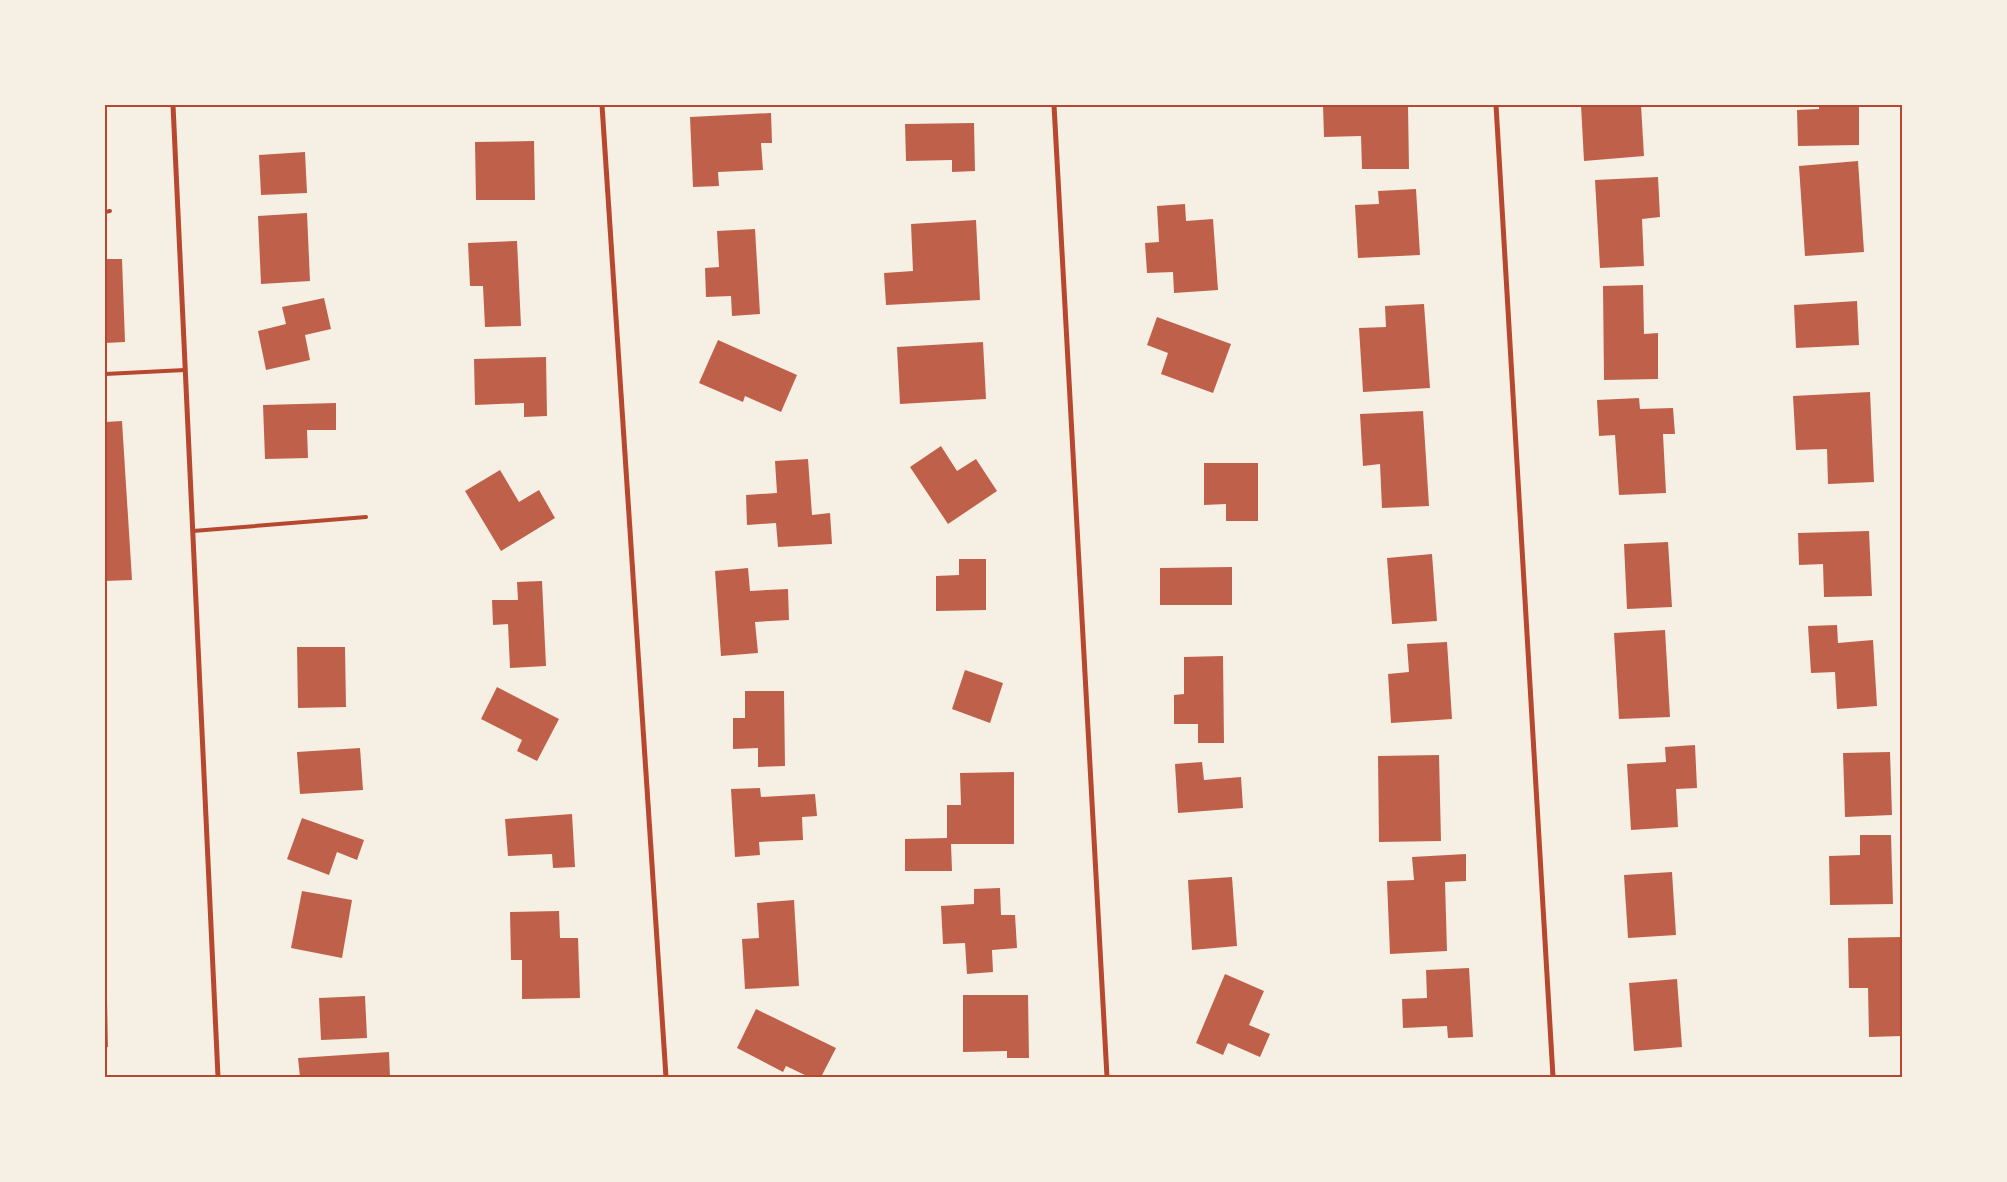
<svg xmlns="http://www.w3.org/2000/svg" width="2007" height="1182" font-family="'Asap Condensed',sans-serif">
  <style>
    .building { fill: #bf614a }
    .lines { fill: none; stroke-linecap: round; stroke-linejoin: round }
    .service { stroke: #b5482f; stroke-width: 4 }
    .minor { stroke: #b5482f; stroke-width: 5 }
    .neatline { fill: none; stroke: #b5482f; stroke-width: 2 }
  </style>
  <rect width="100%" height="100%" fill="#f6efe4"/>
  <!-- building -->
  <g class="building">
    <polygon points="1323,105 1408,105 1409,169 1362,169 1361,136 1324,137"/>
    <polygon points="1581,105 1641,105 1644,156 1584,161"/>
    <polygon points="1819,105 1859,105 1859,145 1798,146 1797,110 1819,109"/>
    <polygon points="771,113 772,143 761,143 763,170 718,172 719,186 693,187 690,117"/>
    <polygon points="974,123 975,171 952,172 952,160 906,161 905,124"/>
    <polygon points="534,141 535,200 476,200 475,142"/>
    <polygon points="305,152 307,193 261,195 259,155"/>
    <polygon points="1858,161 1864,252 1805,256 1799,166"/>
    <polygon points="1658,177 1660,217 1642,219 1644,266 1600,268 1595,180"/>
    <polygon points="1416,189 1420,255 1358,258 1355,205 1379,204 1378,191"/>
    <polygon points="1185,204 1186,221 1213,219 1218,290 1174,293 1173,272 1147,273 1145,243 1159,242 1157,206"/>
    <polygon points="307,213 310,281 261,284 258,216"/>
    <polygon points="976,220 980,300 886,305 884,273 913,271 911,224"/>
    <polygon points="755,229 760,314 732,316 731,296 706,297 705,268 719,267 717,231"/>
    <polygon points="517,241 521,326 485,327 483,286 470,286 468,243"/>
    <polygon points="105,259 122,259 125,342 105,343"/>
    <polygon points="1643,285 1644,334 1658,333 1658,379 1604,380 1603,286"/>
    <polygon points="324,298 331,329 305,335 310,360 266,370 258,331 286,324 282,307"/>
    <polygon points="1857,301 1859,345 1796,348 1794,305"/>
    <polygon points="1424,304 1430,388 1363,392 1359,328 1386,327 1385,306"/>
    <polygon points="1157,317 1231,344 1213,393 1161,374 1168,353 1147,345"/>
    <polygon points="718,340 797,375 781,412 745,396 743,402 699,383"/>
    <polygon points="983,342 986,399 900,404 897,347"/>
    <polygon points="546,357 547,416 524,417 524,403 475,405 474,359"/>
    <polygon points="1870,392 1874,482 1828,484 1827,449 1796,450 1793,396"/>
    <polygon points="1639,398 1640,409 1673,408 1675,434 1663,434 1666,493 1619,495 1615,435 1599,436 1597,400"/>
    <polygon points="336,403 336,430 307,430 308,458 265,459 263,405"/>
    <polygon points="1423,411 1429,506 1382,508 1380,464 1363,466 1360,414"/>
    <polygon points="122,421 132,580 105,581 105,422"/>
    <polygon points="941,446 957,471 976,459 997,491 948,524 910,467"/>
    <polygon points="808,459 812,515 830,513 832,544 778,547 776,523 747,525 746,495 777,493 775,461"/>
    <polygon points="1204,463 1258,463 1258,521 1226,521 1226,504 1204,505"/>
    <polygon points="500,470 519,502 539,490 555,518 501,551 465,491"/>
    <polygon points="1869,531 1872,596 1824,597 1823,564 1799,565 1798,533"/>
    <polygon points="1668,542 1672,607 1627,609 1624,544"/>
    <polygon points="1432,554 1437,621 1392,624 1387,558"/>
    <polygon points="959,559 986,559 986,610 936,611 936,576 959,575"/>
    <polygon points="1232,567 1232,605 1160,605 1160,568"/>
    <polygon points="748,568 750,591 788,589 789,620 755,622 758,653 721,656 715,571"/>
    <polygon points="542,581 546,666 510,668 508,624 493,625 492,600 518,600 517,582"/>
    <polygon points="1837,625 1838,643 1873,640 1877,706 1837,709 1835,672 1811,673 1808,626"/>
    <polygon points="1665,630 1670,717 1619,719 1614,633"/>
    <polygon points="1447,642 1452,719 1391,723 1388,674 1409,672 1407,644"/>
    <polygon points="297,647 345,647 346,707 298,708"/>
    <polygon points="1223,656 1224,743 1198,743 1198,724 1174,724 1174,695 1184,694 1184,657"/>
    <polygon points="965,670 1003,683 990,723 952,709"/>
    <polygon points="497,687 559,719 537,761 517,751 522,740 481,719"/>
    <polygon points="745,691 784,691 785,766 758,767 758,748 733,749 733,718 745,718"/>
    <polygon points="1695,745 1697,788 1676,789 1678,827 1631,830 1627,764 1666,762 1665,747"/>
    <polygon points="360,748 363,790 300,794 297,752"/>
    <polygon points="1890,752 1892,815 1845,817 1843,753"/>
    <polygon points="1439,755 1441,841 1379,842 1378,756"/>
    <polygon points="1202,762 1204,780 1241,777 1243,808 1178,813 1175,764"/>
    <polygon points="1014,772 1014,844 951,844 952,871 905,871 905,839 947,838 947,805 961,805 960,773"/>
    <polygon points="760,788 761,797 815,794 817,816 802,817 803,840 759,842 760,855 735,857 731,789"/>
    <polygon points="572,814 575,867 553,868 552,854 508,856 505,819"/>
    <polygon points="302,818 364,840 357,860 337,852 329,875 287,859"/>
    <polygon points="1860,835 1891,835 1893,904 1830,905 1829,856 1860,855"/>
    <polygon points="1466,854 1466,881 1445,882 1447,951 1390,954 1387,881 1414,880 1412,857"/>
    <polygon points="1672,872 1676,935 1628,938 1624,875"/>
    <polygon points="1232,877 1237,946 1192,950 1188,880"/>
    <polygon points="1000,888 1001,915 1015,915 1017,948 992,950 993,972 967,974 965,943 943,944 941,906 974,904 974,889"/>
    <polygon points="302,891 352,900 342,958 291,948"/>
    <polygon points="794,900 799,986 745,989 742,939 759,938 757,903"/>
    <polygon points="559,911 560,938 578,938 580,998 522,999 522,960 511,960 510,912"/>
    <polygon points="1902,937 1902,1036 1869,1037 1868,988 1849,988 1848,938"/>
    <polygon points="1469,968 1473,1037 1448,1038 1447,1026 1403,1028 1402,999 1427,998 1426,970"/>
    <polygon points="1225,974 1264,991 1249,1025 1270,1034 1260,1057 1228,1043 1223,1055 1196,1043"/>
    <polygon points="1677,979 1682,1047 1634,1051 1629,983"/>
    <polygon points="963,995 1028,995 1029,1058 1007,1058 1007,1051 963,1052"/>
    <polygon points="365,996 367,1038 321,1040 319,998"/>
    <polygon points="105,998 107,998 108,1047 105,1048"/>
    <polygon points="756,1009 836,1048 821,1077 809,1077 786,1066 783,1072 737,1048"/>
    <polygon points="389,1052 390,1077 300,1077 298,1058"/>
  </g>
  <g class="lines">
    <!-- service -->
    <g class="service">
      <polyline points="105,212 110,211"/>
      <polyline points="105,374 185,370"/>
      <polyline points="193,531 366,517"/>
    </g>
    <!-- minor -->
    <g class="minor">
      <polyline points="173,105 218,1077"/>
      <polyline points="602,105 666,1077"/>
      <polyline points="1054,105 1107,1077"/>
      <polyline points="1496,105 1553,1077"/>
    </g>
  </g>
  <!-- border -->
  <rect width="2007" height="1182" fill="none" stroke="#f6efe4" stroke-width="212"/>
  <rect x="106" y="106" width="1795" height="970" class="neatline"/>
</svg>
